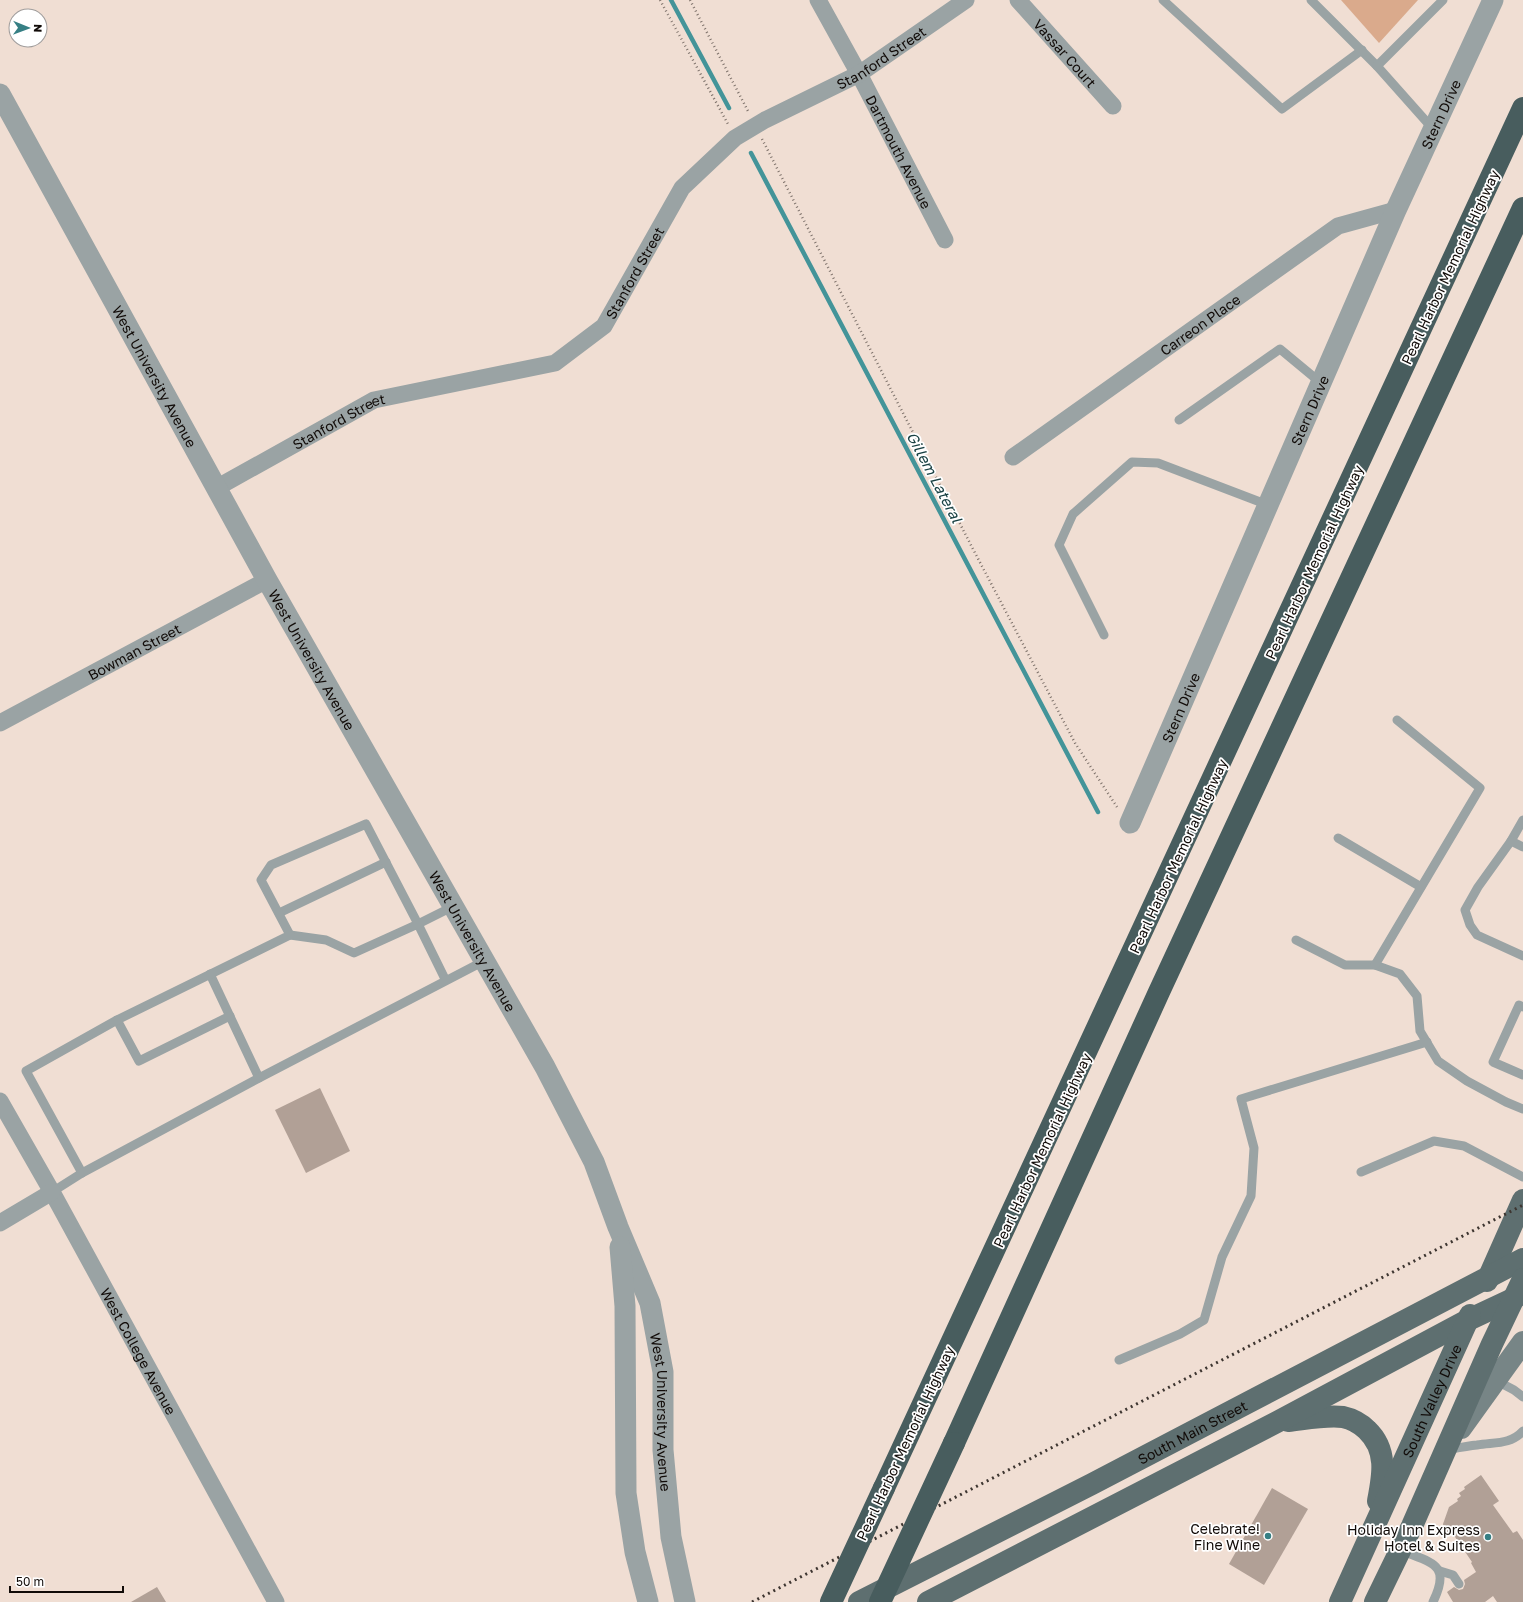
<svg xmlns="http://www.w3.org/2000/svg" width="1523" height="1602" font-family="'Golos Text',sans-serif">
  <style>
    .green { fill: #daaa8c }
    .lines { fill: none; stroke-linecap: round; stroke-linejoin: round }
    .stream { stroke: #439499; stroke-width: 4.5 }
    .building { fill: #b1a096 }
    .path { stroke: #7e726b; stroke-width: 2.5; stroke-dasharray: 1 3; stroke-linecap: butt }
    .service { stroke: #9aa3a4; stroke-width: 9 }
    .minor { stroke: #9aa3a4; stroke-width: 17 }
    .tertiary { stroke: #9aa3a4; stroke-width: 21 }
    .secondary { stroke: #778586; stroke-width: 22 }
    .primary { stroke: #5e6f70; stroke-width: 22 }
    .motorway { stroke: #485d5e; stroke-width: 22 }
    .rail { stroke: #3d3530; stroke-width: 3; stroke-dasharray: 2 4; stroke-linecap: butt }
    .motorway-bridge { stroke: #485d5e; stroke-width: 22 }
    .poi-dot { fill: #367f84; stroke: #fff; stroke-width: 1.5 }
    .labels { text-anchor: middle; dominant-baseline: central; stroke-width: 3.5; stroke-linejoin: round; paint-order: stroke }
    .street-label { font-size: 14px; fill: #110b08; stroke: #fff }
    .poi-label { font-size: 14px; fill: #110b08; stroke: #fff; text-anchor: end }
    .water-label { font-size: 15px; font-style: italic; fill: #1a4143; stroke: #fff }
  </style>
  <rect width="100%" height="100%" fill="#f0ded3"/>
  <!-- green -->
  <polygon class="green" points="1341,0 1418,0 1379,43"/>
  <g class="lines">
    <!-- stream -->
    <g class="stream">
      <polyline points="671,0 729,108"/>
      <polyline points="751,153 1098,812"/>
    </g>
  </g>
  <!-- building -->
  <g class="building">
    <polygon points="320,1088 350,1151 306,1173 275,1110"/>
    <polygon points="1481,1475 1499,1501 1493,1505 1513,1533 1517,1531 1523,1540 1523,1602 1497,1602 1493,1596 1485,1602 1453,1602 1447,1592 1454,1587 1459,1590 1463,1589 1465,1584 1464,1580 1476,1572 1471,1563 1472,1562 1451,1531 1445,1536 1443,1524 1449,1507 1458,1501 1457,1499 1461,1496 1459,1493 1465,1489 1464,1487"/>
    <polygon points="1272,1488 1308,1509 1264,1585 1229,1564"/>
    <polygon points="157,1587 166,1602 131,1602"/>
  </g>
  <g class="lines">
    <!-- path -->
    <g class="path">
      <polyline points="660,0 728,124"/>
      <polyline points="690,0 749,113"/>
      <polyline points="762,139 974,551 1075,743 1117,807"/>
    </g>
    <!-- service -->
    <g class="service">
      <polyline points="1163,0 1282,109 1362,50"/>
      <polyline points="1311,0 1377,66"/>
      <polyline points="1433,129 1377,66 1443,0"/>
      <polyline points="1179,420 1280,349 1321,383"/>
      <polyline points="1104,635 1059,545 1073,514 1132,462 1158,463 1268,505"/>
      <polyline points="1338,838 1421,887"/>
      <polyline points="1511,841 1523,820"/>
      <polyline points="1523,847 1511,841 1478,887 1465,910 1470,925 1477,935 1523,956"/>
      <polyline points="279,913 386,862"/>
      <polyline points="290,935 326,940 354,953 418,924 445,979"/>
      <polyline points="1296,940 1345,965 1375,965 1400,974 1417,996 1420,1031 1438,1061 1467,1081 1506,1102 1523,1109"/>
      <polyline points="1375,965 1480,788 1397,720"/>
      <polyline points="210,974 259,1078"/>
      <polyline points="1523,1007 1519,1005 1493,1062 1523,1075"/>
      <polyline points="117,1020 139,1061 230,1016"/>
      <polyline points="1361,1172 1434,1141 1464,1146 1523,1177"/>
      <polyline points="82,1173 26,1071 117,1020 290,935 261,880 271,865 366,824 418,924 454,906"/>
      <polyline points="52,1192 82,1173 259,1078 484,961"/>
      <polyline points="1119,1360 1180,1334 1204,1320 1222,1257 1251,1196 1254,1148 1241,1099 1427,1042"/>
      <polyline points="1495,1380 1514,1390 1523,1397"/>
      <path d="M1446 1450C1457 1448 1467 1446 1477 1445 1495 1442 1510 1445 1523 1431"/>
      <path d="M1400 1550C1431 1563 1452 1563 1433 1602"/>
      <polyline points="1440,1571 1453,1575 1459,1584"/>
    </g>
    <!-- minor -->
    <g class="minor">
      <path id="s1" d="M818 0 859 74 945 240"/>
      <path id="s2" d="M1018 0 1113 106"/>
      <path id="s3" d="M1013 457 1338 226 1396 210"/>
      <path id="s4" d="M218 487 374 400 555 363 604 326 682 188 735 138 765 120 859 74 966 0"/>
      <path id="s5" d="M0 723 267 580"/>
      <path id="s6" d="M0 1101 52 1192 276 1602"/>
      <polyline points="0,1223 52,1192"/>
    </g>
    <!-- tertiary -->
    <g class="tertiary">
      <path id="s7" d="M0 94 267 580 545 1067 594 1162 618 1227 650 1303 663 1372V1450L671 1537 685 1602"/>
      <path id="s8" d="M1130 823 1396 210 1493 0"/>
      <polyline points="620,1247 625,1306 626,1493 635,1552 648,1602"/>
    </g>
    <!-- secondary -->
    <polyline class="secondary" points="1461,1428 1523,1342"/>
    <!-- primary -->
    <g class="primary">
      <polyline points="1487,1281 1523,1200"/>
      <path d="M1288 1421C1306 1419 1325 1415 1343 1417 1352 1419 1360 1423 1367 1430 1388 1450 1383 1475 1378 1501"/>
      <path id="s9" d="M859 1602 1092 1484 1523 1259"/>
      <polyline points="928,1602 1277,1422 1468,1320 1515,1298"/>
      <path id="s10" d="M1340 1602 1470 1315"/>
      <polyline points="1375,1602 1412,1526 1492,1344 1523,1279"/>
    </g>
    <!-- motorway -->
    <g class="motorway">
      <polyline points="954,1443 1159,992 1523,208"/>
      <polyline points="884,1488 1523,108"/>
    </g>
    <!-- rail -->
    <polyline class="rail" points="752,1602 1523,1205"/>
    <!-- motorway-bridge -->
    <g class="motorway-bridge">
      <polyline points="831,1602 884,1488"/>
      <polyline points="880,1602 954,1443"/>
    </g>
  </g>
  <!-- markers -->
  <g class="poi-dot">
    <circle cx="1268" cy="1536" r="4"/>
    <circle cx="1488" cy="1537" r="4"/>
  </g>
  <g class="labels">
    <!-- street labels -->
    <g class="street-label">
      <text stroke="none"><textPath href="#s2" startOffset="71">Vassar Court</textPath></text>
      <text stroke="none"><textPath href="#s4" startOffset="823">Stanford Street</textPath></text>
      <text stroke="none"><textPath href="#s8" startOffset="774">Stern Drive</textPath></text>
      <text stroke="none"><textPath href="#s1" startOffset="172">Dartmouth Avenue</textPath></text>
      <text transform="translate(1450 267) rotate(-65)">Pearl Harbor Memorial Highway</text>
      <text stroke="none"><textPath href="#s4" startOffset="486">Stanford Street</textPath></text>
      <text stroke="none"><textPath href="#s3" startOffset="229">Carreon Place</textPath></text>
      <text stroke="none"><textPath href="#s7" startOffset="322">West University Avenue</textPath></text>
      <text stroke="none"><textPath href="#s8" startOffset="450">Stern Drive</textPath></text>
      <text stroke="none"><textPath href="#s4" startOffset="138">Stanford Street</textPath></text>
      <text transform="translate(1314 562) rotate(-65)">Pearl Harbor Memorial Highway</text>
      <text stroke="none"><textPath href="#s5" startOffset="152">Bowman Street</textPath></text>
      <text stroke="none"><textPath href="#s7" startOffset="646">West University Avenue</textPath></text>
      <text stroke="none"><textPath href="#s8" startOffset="126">Stern Drive</textPath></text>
      <text transform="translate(1178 856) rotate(-65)">Pearl Harbor Memorial Highway</text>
      <text stroke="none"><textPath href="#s7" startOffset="970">West University Avenue</textPath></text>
      <text transform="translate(1042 1150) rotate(-65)">Pearl Harbor Memorial Highway</text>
      <text stroke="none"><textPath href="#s6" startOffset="286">West College Avenue</textPath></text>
      <text stroke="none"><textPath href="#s10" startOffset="221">South Valley Drive</textPath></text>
      <text stroke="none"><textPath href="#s7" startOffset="1484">West University Avenue</textPath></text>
      <text stroke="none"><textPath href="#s9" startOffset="374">South Main Street</textPath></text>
      <text transform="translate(905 1443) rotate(-65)">Pearl Harbor Memorial Highway</text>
    </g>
    <!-- poi labels -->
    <g class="poi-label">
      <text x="1260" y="1528">Celebrate!<tspan x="1260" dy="16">Fine Wine</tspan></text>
      <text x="1480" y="1529">Holiday Inn Express<tspan x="1480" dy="16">Hotel &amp; Suites</tspan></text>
    </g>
    <!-- water labels -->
    <g class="water-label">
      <text transform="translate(935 477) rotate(62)">Gillem Lateral</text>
    </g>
  </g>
  <!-- north arrow -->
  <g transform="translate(28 28) rotate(91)"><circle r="19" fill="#ffffff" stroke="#a09d9c"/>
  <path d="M0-3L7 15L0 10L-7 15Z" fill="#367f84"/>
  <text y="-6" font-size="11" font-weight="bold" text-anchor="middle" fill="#110b08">N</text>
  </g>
  <!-- scale -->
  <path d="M10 1586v6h113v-6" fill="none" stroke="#110b08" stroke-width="2"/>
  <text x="16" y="1586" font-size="12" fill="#110b08" stroke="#ffffff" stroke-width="3" paint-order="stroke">50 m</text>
</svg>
